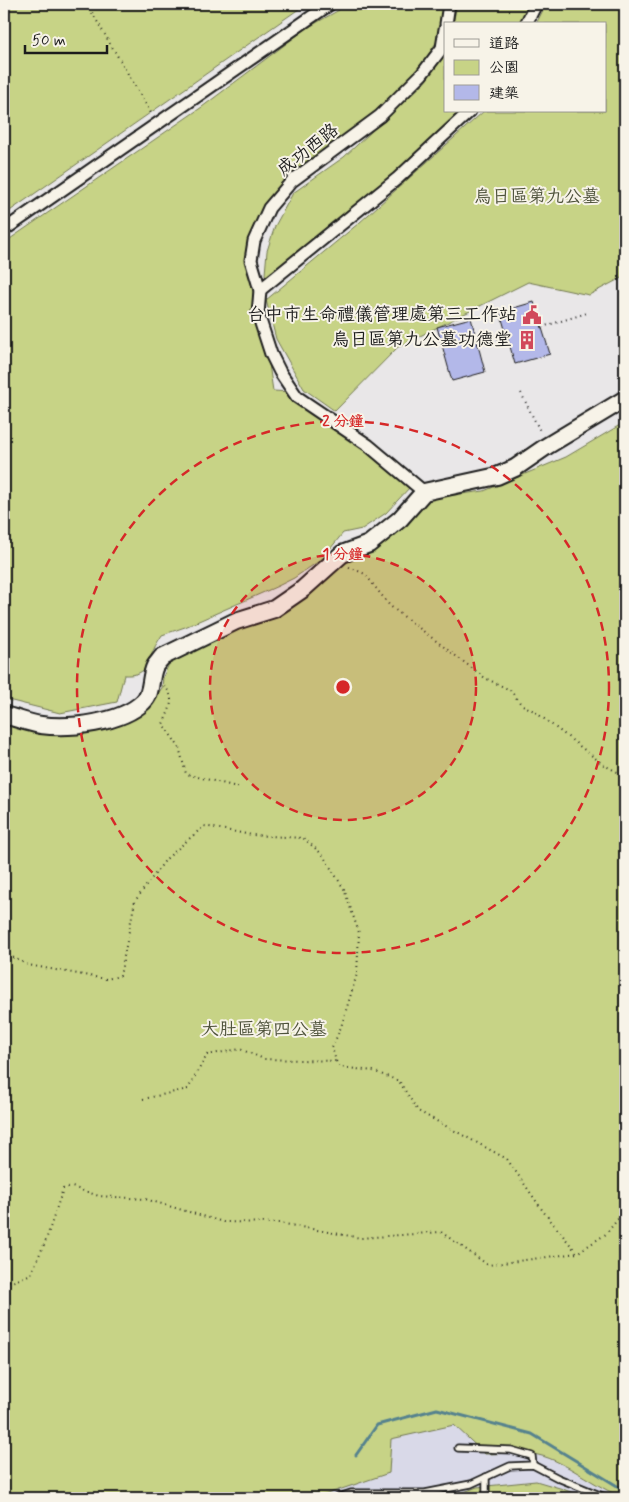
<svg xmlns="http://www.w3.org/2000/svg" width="629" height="1502" font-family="Mynerve,'LXGW WenKai TC',sans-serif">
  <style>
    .built { fill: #d9d9e8 }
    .green { fill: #c7d386; stroke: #727851 }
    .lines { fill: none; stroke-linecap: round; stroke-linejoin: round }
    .stream { stroke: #55828e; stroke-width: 3 }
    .building { fill: #b3b8e9; stroke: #1c1c1c }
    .lane-casing { stroke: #1c1c1c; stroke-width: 9 }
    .street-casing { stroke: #1c1c1c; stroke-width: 15 }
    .secondary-casing { stroke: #1c1c1c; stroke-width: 20 }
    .path { stroke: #1c1c1c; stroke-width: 2; stroke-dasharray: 1 4; stroke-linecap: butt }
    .lane { stroke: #f7f3e8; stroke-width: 5.5 }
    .street { stroke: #f7f3e8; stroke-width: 11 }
    .secondary { stroke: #f7f3e8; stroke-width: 16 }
    .ring { fill: none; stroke: #d62828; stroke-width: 2.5; stroke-dasharray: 9 6 }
    .labels { text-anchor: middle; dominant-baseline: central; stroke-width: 4; stroke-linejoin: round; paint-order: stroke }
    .street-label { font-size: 18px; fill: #1c1c1c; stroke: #f7f3e8 }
    .park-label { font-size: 18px; fill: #4f533c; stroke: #f7f3e8 }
    .poi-label { font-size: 18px; fill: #1c1c1c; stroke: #f7f3e8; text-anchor: end }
    .centre { fill: #d62828; stroke: #f7f3e8; stroke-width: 2.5 }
    .ring-label { font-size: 15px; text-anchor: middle; font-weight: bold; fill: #d62828; stroke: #f7f3e8; stroke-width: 4; stroke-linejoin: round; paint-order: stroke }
  </style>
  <rect width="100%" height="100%" fill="#e9e7e8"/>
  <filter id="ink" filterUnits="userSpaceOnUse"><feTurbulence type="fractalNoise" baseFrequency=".02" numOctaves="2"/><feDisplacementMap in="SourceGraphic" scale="10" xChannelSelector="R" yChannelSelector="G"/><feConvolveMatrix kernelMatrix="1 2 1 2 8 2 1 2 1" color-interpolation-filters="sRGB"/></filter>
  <g filter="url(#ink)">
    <!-- built -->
    <polygon class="built" points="311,1372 625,1418 625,1498 116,1498"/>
    <!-- green -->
    <g class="green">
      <polygon points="4,4 306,4 4,215"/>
      <path d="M342 4H447L437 41 418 71 365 121 280 188 255 246 253 296 269 364 273 391 293 392 413 480 410 487 386 513 362 529 343 533 322 559 294 578 278 586 185 627 162 635C159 640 156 644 154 649 146 666 146 676 124 675L117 702 60 713 4 699V243L202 107 307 28 339 10Z"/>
      <polygon points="457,4 535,4 526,24 453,24"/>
      <polygon points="546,4 625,4 625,276 589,295 528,282 398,347 335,411 304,389 276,339 266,300 359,223 484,111 605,111 605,24 536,24"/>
      <polygon points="445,52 445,111 473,111 268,283 265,274 267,251 275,226 293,193 344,157 425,82"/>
      <path d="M625 422V1498C595 1488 562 1457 532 1454 517 1452 500 1454 485 1454L454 1425 391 1439 389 1473 315 1498H4V710L77 727 156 696 162 688 163 677 174 653 309 590 432 498 484 491 566 457Z"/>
      <polygon points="536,1481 563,1489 586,1498 546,1498 539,1492 484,1498 449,1498 477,1487"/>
    </g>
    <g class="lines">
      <!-- stream -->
      <polyline class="stream" points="356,1455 377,1425 437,1409 532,1434 619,1487 625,1490"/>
    </g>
    <!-- building -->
    <g class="building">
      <polygon points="534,302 550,354 515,364 500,312"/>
      <polygon points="471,318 485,372 452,381 437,327"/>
    </g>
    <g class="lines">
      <!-- lane casing -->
      <g class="lane-casing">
        <g id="lane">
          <polyline points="458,1448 511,1450 532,1456 533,1465"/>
          <polyline points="336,1498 351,1493 425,1493 471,1484 510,1466 533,1465 558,1478 607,1498"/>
          <polyline points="486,1498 486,1477"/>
        </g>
      </g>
      <!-- street casing -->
      <g class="street-casing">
        <g id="street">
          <polyline points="446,24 449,4"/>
          <polyline points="526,24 536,4"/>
          <polyline points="4,230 330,4"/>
          <polyline points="260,290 398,178 470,111"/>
          <polyline points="424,492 368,445 297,397 280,372 271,354 258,314 260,290 251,260 254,241 269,208 292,181 380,116 422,74 442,48 445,29"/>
        </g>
      </g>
      <!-- secondary casing -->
      <g class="secondary-casing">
        <path id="secondary" d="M4 715C16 718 28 723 41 725 69 729 122 723 143 702 153 693 149 678 155 666 157 663 160 660 162 657L236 621 274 609 303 589 342 554 369 544 400 519 424 492 497 476 515 468 547 446 625 399"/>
      </g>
      <!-- path -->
      <g class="path">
        <polyline points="87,4 152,115"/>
        <polyline points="542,327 587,313"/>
        <polyline points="478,344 501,338"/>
        <polyline points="521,393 541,433"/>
        <polyline points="349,567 365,574 390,606 485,678 510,690 521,704 534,711 604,765 625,776"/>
        <path d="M164 686C177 698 169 711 163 724L179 747 186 774 241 788"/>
        <polyline points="4,953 28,965 106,979 120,976 135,901 166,859 204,826 252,835 303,838 322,854 344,889 359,933 357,974 341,1027 332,1048 336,1061 340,1067 373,1071 399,1081 418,1111 507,1159 543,1211 577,1253"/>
        <polyline points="143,1099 188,1089 207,1055 240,1049 264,1059 336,1061"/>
        <polyline points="4,1279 12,1282 31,1274 46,1240 63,1189 72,1187 99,1196 145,1199 223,1222 279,1223 361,1238 441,1232 488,1265 577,1253 606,1234 625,1210"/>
      </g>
      <!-- lane -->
      <use href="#lane" class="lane"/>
      <!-- street -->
      <use href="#street" class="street"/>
      <!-- secondary -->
      <use href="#secondary" class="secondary"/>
    </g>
  </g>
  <!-- distance rings -->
  <circle cx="343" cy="687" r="133" fill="#d62828" fill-opacity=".12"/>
  <g class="ring">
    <circle cx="343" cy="687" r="133"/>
    <circle cx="343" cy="687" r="266"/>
  </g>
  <!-- icons -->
  <defs>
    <g id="civic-bare" transform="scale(1.5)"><path d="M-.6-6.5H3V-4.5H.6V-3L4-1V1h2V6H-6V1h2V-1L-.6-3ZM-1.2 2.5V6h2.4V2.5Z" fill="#d1495b" stroke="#f7f3e8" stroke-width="2.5" paint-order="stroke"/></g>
    <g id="building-bare" transform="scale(1.5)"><path d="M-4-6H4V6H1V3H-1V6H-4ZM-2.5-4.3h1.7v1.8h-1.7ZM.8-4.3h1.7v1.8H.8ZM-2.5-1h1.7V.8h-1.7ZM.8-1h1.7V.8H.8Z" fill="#d1495b" stroke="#f7f3e8" stroke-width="2.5" paint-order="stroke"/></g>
  </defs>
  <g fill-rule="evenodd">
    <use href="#civic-bare" x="532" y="315"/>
    <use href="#building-bare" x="527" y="340"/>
  </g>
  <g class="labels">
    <!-- street labels -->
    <g class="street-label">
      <text transform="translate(308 150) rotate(-38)">成功西路</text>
    </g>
    <!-- park labels -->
    <g class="park-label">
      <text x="537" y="197">烏日區第九公墓</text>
      <text x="264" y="1030">大肚區第四公墓</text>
    </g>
    <!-- poi labels -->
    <g class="poi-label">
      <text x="517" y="315">台中市生命禮儀管理處第三工作站</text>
      <text x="512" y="340">烏日區第九公墓功德堂</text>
    </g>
  </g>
  <circle cx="343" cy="687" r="8" class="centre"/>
  <g class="ring-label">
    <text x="343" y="426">2 分鐘</text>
    <text x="343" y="559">1 分鐘</text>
  </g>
  <!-- margin -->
  <rect width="629" height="1502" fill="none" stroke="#f7f3e8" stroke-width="20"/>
  <rect x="10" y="10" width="609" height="1482" fill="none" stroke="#1c1c1c" stroke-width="2" filter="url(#ink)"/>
  <!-- legend -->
  <rect x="444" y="22" width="162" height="90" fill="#f7f3e8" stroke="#9f9d96"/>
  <rect x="454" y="39" width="25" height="8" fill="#f7f3e8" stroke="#9f9d96"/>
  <text x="489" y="48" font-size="15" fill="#1c1c1c">道路</text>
  <rect x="454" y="60" width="25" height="15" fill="#c7d386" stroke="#9f9d96"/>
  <text x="489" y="72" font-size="15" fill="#1c1c1c">公園</text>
  <rect x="454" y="85" width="25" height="15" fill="#b3b8e9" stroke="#9f9d96"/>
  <text x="489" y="98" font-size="15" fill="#1c1c1c">建築</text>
  <!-- scale -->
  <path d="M25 45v8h82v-8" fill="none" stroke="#1c1c1c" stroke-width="2.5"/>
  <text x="32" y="45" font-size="15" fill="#1c1c1c" stroke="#f7f3e8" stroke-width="4" paint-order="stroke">50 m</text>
</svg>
